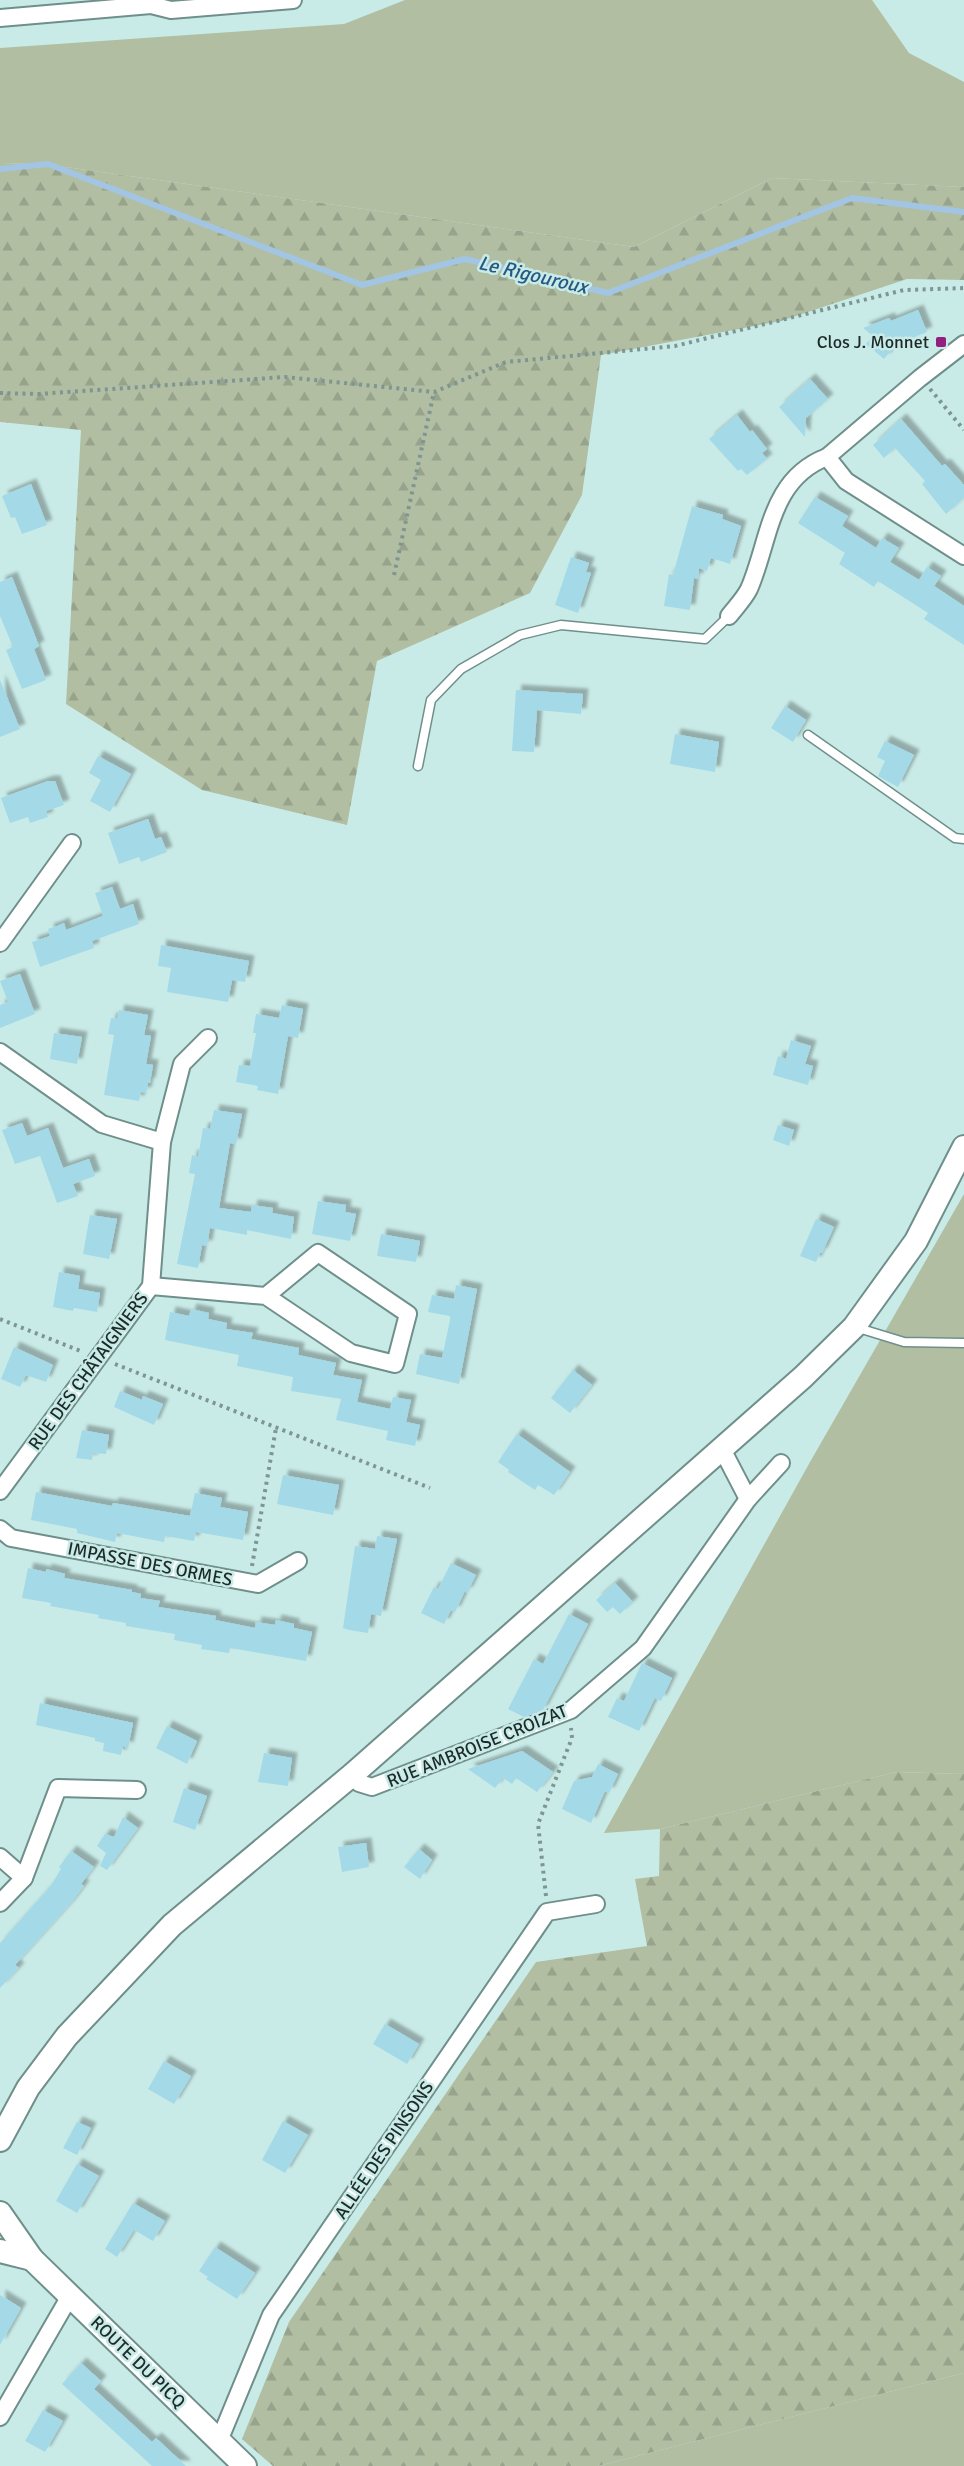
<svg xmlns="http://www.w3.org/2000/svg" width="964" height="2466" font-family="Signika,sans-serif">
  <style>
    .green { fill: #b1bea2 }
    .forest { fill: url(#forest-firs) }
    .lines { fill: none; stroke-linecap: round; stroke-linejoin: round }
    .stream { stroke: #a3c5e4; stroke-width: 6 }
    .building { fill: #a4d9e8; filter: url(#shadow) }
    .lane-casing { stroke: #6f8f8b; stroke-width: 11 }
    .street-casing { stroke: #6f8f8b; stroke-width: 20 }
    .secondary-casing { stroke: #6f8f8b; stroke-width: 26 }
    .path { stroke: #7d9593; stroke-width: 4; stroke-dasharray: 3 4.5; stroke-linecap: butt }
    .lane { stroke: #fff; stroke-width: 8 }
    .street { stroke: #fff; stroke-width: 16 }
    .secondary { stroke: #fff; stroke-width: 22 }
    .poi-dot { fill: #93207e; stroke: #c9ebe7; stroke-width: 2 }
    .labels { text-anchor: middle; dominant-baseline: central; stroke-width: 5; stroke-linejoin: round; paint-order: stroke }
    .poi-label { font-size: 18px; fill: #1d2a29; stroke: #c9ebe7; text-anchor: end }
    .street-label { font-size: 18px; fill: #1d2a29; stroke: #c9ebe7 }
    .water-label { font-size: 20px; font-style: italic; fill: #265882; stroke: #c9ebe7 }
  </style>
  <defs>
    <pattern id="forest-firs" width="22" height="20" patternUnits="userSpaceOnUse" patternTransform="scale(1.5)"><rect width="22" height="20" fill="#b1bea2"/><path d="M5 1l3.5 6h-7zM16 11l3.5 6h-7z" fill="#98a38c"/></pattern>
    <filter id="shadow"><feDropShadow dx="5.5" dy="-5.5" stdDeviation="1.5" flood-color="#0004"/></filter>
  </defs>
  <rect width="100%" height="100%" fill="#c9ebe7"/>
  <!-- green -->
  <g class="green">
    <polygon points="405,0 872,0 909,53 964,82 964,187 772,178 634,247 37,163 0,164 0,48 344,24"/>
    <polygon points="964,1194 964,1774 896,1772 660,1829 604,1833 810,1462"/>
    <polygon points="964,2373 964,2466 598,2466"/>
  </g>
  <!-- forest -->
  <g class="forest">
    <polygon points="37,163 634,247 772,178 964,187 964,280 907,279 781,321 601,355 582,495 530,593 377,661 347,825 202,790 66,704 81,430 0,422 0,164"/>
    <polygon points="896,1772 964,1774 964,2373 598,2466 273,2466 242,2439 289,2322 536,1962 647,1946 635,1879 659,1876 660,1829"/>
  </g>
  <g class="lines">
    <!-- stream -->
    <polyline class="stream" points="0,169 48,164 362,285 465,259 608,293 852,198 964,212"/>
  </g>
  <!-- building -->
  <g class="building">
    <polygon points="918,310 927,332 897,344 884,359 866,344 873,336 863,328 889,318 891,321"/>
    <polygon points="810,379 828,399 806,418 805,437 779,407"/>
    <polygon points="737,415 750,432 752,430 767,449 762,453 767,459 747,475 741,469 738,471 709,439"/>
    <polygon points="901,419 942,466 945,464 964,485 964,498 946,514 922,484 925,481 895,448 884,458 873,445"/>
    <polygon points="31,484 47,525 22,534 15,517 11,518 2,496"/>
    <polygon points="815,497 848,516 842,526 876,548 882,538 899,548 890,562 919,580 927,567 941,576 934,586 964,606 964,645 924,619 928,613 878,581 874,587 839,564 845,553 798,523"/>
    <polygon points="692,506 723,515 722,519 741,526 730,564 711,558 707,571 699,568 698,579 694,578 690,610 664,606 669,574 673,575"/>
    <polygon points="571,557 589,563 586,572 591,573 578,613 555,605"/>
    <polygon points="12,577 39,646 34,649 46,680 22,689 6,650 13,647 0,616 0,582"/>
    <polygon points="0,680 20,729 0,737"/>
    <polygon points="516,690 583,694 581,714 537,710 534,752 512,751"/>
    <polygon points="785,706 806,720 793,742 771,728"/>
    <polygon points="675,734 719,742 715,772 670,764"/>
    <polygon points="885,741 914,755 898,787 878,776 885,761 877,757"/>
    <polygon points="98,756 131,774 110,812 90,801 101,780 89,773"/>
    <polygon points="48,781 55,781 64,805 46,811 48,817 30,823 28,817 10,823 1,798"/>
    <polygon points="148,819 155,839 161,837 167,852 141,862 139,857 119,864 108,833"/>
    <polygon points="112,887 120,909 133,904 139,924 92,941 94,948 40,967 32,942 50,936 48,929 57,926 64,923 66,930 103,916 95,893"/>
    <polygon points="161,945 249,961 245,982 232,980 228,1002 167,992 171,968 158,966"/>
    <polygon points="20,974 35,1014 0,1028 0,1005 8,1002 0,981"/>
    <polygon points="282,1005 303,1009 298,1038 288,1036 278,1094 257,1090 258,1086 236,1082 239,1065 250,1066 256,1033 253,1033 256,1014 279,1018"/>
    <polygon points="119,1010 148,1015 144,1035 151,1036 146,1064 153,1065 150,1083 148,1083 146,1093 141,1092 139,1101 104,1095 114,1035 108,1034 111,1018 117,1019"/>
    <polygon points="54,1033 82,1037 77,1064 50,1059"/>
    <polygon points="791,1040 811,1046 805,1064 813,1066 808,1085 773,1075 778,1056 786,1059"/>
    <polygon points="214,1110 242,1114 236,1144 230,1143 219,1208 251,1212 252,1205 273,1208 272,1213 294,1217 291,1239 247,1230 247,1235 210,1228 207,1246 202,1245 198,1268 177,1264 195,1174 189,1173 192,1155 198,1157 203,1128 210,1129"/>
    <polygon points="22,1123 27,1136 48,1128 63,1168 89,1159 95,1176 73,1184 78,1196 57,1203 40,1156 15,1164 2,1130"/>
    <polygon points="778,1125 794,1130 789,1146 773,1140"/>
    <polygon points="318,1201 346,1205 345,1212 356,1214 350,1241 312,1234"/>
    <polygon points="90,1215 117,1219 109,1259 83,1254"/>
    <polygon points="816,1219 834,1227 822,1253 820,1253 816,1262 800,1256"/>
    <polygon points="381,1234 420,1241 416,1262 377,1256"/>
    <polygon points="59,1272 80,1276 78,1289 100,1293 97,1312 74,1308 73,1311 53,1307"/>
    <polygon points="456,1285 477,1289 459,1384 416,1374 420,1354 442,1358 450,1320 450,1316 428,1312 432,1295 454,1299"/>
    <polygon points="191,1309 209,1313 208,1319 227,1323 226,1329 253,1333 251,1339 299,1348 298,1355 336,1363 333,1375 362,1380 357,1402 390,1409 393,1397 411,1400 406,1422 420,1425 415,1446 386,1440 388,1431 336,1420 341,1399 291,1391 293,1377 237,1366 239,1355 165,1340 170,1312 189,1316"/>
    <polygon points="14,1347 53,1365 46,1382 26,1375 20,1387 1,1379"/>
    <polygon points="573,1370 592,1385 570,1413 551,1398"/>
    <polygon points="120,1391 142,1400 143,1396 163,1404 154,1425 114,1407"/>
    <polygon points="82,1430 109,1435 106,1454 93,1453 92,1460 76,1458"/>
    <polygon points="517,1434 570,1472 554,1495 538,1485 535,1490 508,1472 509,1470 498,1462"/>
    <polygon points="283,1475 339,1485 333,1515 277,1504"/>
    <polygon points="36,1492 112,1506 113,1503 190,1516 195,1493 222,1498 220,1507 248,1512 243,1540 196,1532 194,1541 165,1536 164,1542 117,1533 115,1542 77,1533 77,1529 31,1520"/>
    <polygon points="377,1536 397,1539 381,1616 371,1614 368,1633 349,1630 343,1628 355,1546 375,1549"/>
    <polygon points="451,1563 476,1575 467,1593 465,1591 455,1612 451,1610 444,1624 421,1613 434,1587 438,1589"/>
    <polygon points="28,1568 46,1572 46,1569 65,1574 64,1578 132,1590 132,1592 141,1594 140,1598 160,1601 158,1607 216,1616 215,1620 255,1628 256,1622 275,1625 276,1620 294,1624 294,1628 312,1632 306,1661 230,1648 229,1653 201,1649 202,1645 174,1640 175,1634 126,1626 126,1623 98,1618 99,1615 50,1606 51,1603 22,1598"/>
    <polygon points="615,1583 633,1602 620,1614 613,1607 607,1612 596,1600"/>
    <polygon points="569,1614 588,1624 543,1710 524,1717 508,1709 534,1659 543,1664"/>
    <polygon points="642,1663 672,1678 661,1701 655,1698 639,1731 608,1717 617,1698 624,1701"/>
    <polygon points="40,1703 133,1723 128,1748 123,1746 121,1755 103,1751 104,1743 95,1741 95,1738 36,1725"/>
    <polygon points="167,1726 197,1741 187,1764 156,1748"/>
    <polygon points="522,1751 553,1772 537,1792 516,1778 512,1784 503,1778 495,1788 468,1769"/>
    <polygon points="264,1753 292,1758 288,1786 258,1782"/>
    <polygon points="598,1764 618,1774 609,1793 605,1791 591,1823 562,1809 574,1781 592,1777"/>
    <polygon points="184,1788 207,1796 195,1830 173,1822"/>
    <polygon points="123,1817 138,1828 107,1870 100,1866 106,1853 97,1846 105,1834 114,1837"/>
    <polygon points="366,1843 369,1867 342,1872 338,1847"/>
    <polygon points="419,1849 432,1860 420,1879 404,1867"/>
    <polygon points="71,1851 94,1867 81,1884 84,1886 71,1903 15,1965 19,1968 0,1988 0,1943 50,1887 61,1869 59,1867"/>
    <polygon points="385,2024 419,2044 407,2064 373,2044"/>
    <polygon points="164,2061 191,2076 174,2104 148,2089"/>
    <polygon points="283,2121 308,2135 285,2173 262,2160"/>
    <polygon points="77,2122 91,2128 77,2155 63,2148"/>
    <polygon points="77,2164 99,2176 77,2213 56,2201"/>
    <polygon points="133,2203 165,2221 153,2241 134,2230 117,2257 105,2249"/>
    <polygon points="215,2247 255,2273 237,2299 206,2279 208,2277 199,2271"/>
    <polygon points="0,2295 21,2308 0,2345"/>
    <polygon points="81,2363 101,2381 94,2389 152,2442 156,2438 186,2466 152,2466 62,2384"/>
    <polygon points="43,2410 63,2421 45,2452 25,2441"/>
  </g>
  <g class="lines">
    <!-- lane casing -->
    <g class="lane-casing">
      <g id="lane">
        <polyline points="808,735 955,838 964,839"/>
        <polyline points="418,766 431,700 461,669 520,635 561,625 705,639 729,616"/>
        <polyline points="855,1327 904,1342 964,1343"/>
      </g>
    </g>
    <!-- street casing -->
    <g class="street-casing">
      <g id="street">
        <polyline points="151,5 171,10 293,0"/>
        <polyline points="0,18 151,5 150,0"/>
        <polyline points="827,457 846,481 964,556"/>
        <path d="M729 616C735 608 744 599 749 589 770 541 769 479 827 457L920 378 964 344"/>
        <polyline points="0,943 72,843"/>
        <polyline points="0,1052 102,1124 162,1142 151,1286 0,1491"/>
        <polyline points="162,1142 182,1064 208,1038"/>
        <polyline points="151,1286 266,1296 351,1353 395,1364 408,1314 318,1253 266,1296"/>
        <polyline points="722,1449 748,1499"/>
        <polyline points="0,1529 11,1538 258,1584 298,1561"/>
        <polyline points="352,1775 359,1783 372,1787 571,1710 643,1648 748,1499 781,1463"/>
        <polyline points="0,1857 24,1878"/>
        <polyline points="0,1903 24,1878 58,1788 137,1790"/>
        <polyline points="0,2417 70,2296"/>
        <polyline points="219,2441 271,2315 547,1912 596,1904"/>
      </g>
    </g>
    <!-- secondary casing -->
    <g class="secondary-casing">
      <g id="secondary">
        <polyline points="0,2140 28,2088 67,2036 172,1925 352,1775 803,1377 854,1327 916,1241 964,1147"/>
        <polyline points="0,2213 32,2259 245,2466"/>
        <polyline points="0,2251 32,2259"/>
      </g>
    </g>
    <!-- path -->
    <g class="path">
      <polyline points="930,389 964,430"/>
      <polyline points="0,393 39,394 285,377 434,392 506,362 675,346 904,290 964,288"/>
      <polyline points="394,575 434,392"/>
      <polyline points="0,1319 83,1352"/>
      <polyline points="115,1364 430,1488"/>
      <polyline points="252,1566 276,1428"/>
      <polyline points="546,1896 538,1824 572,1738 571,1728"/>
    </g>
    <!-- lane -->
    <use href="#lane" class="lane"/>
    <!-- street -->
    <use href="#street" class="street"/>
    <!-- secondary -->
    <use href="#secondary" class="secondary"/>
  </g>
  <!-- markers -->
  <rect class="poi-dot" x="935" y="336" width="12" height="12" rx="3"/>
  <g class="labels">
    <!-- poi labels -->
    <g class="poi-label">
      <text x="929" y="342">Clos J. Monnet</text>
    </g>
    <!-- street labels -->
    <g class="street-label">
      <text transform="translate(88 1371) rotate(-54)">RUE DES CHÂTAIGNIERS</text>
      <text transform="translate(150 1564) rotate(11)">IMPASSE DES ORMES</text>
      <text transform="translate(477 1746) rotate(-22)">RUE AMBROISE CROIZAT</text>
      <text transform="translate(384 2150) rotate(-56)">ALLÉE DES PINSONS</text>
      <text transform="translate(138 2362) rotate(44)">ROUTE DU PICQ</text>
    </g>
    <!-- water labels -->
    <g class="water-label">
      <text transform="translate(533 275) rotate(13)">Le Rigouroux</text>
    </g>
  </g>
</svg>
